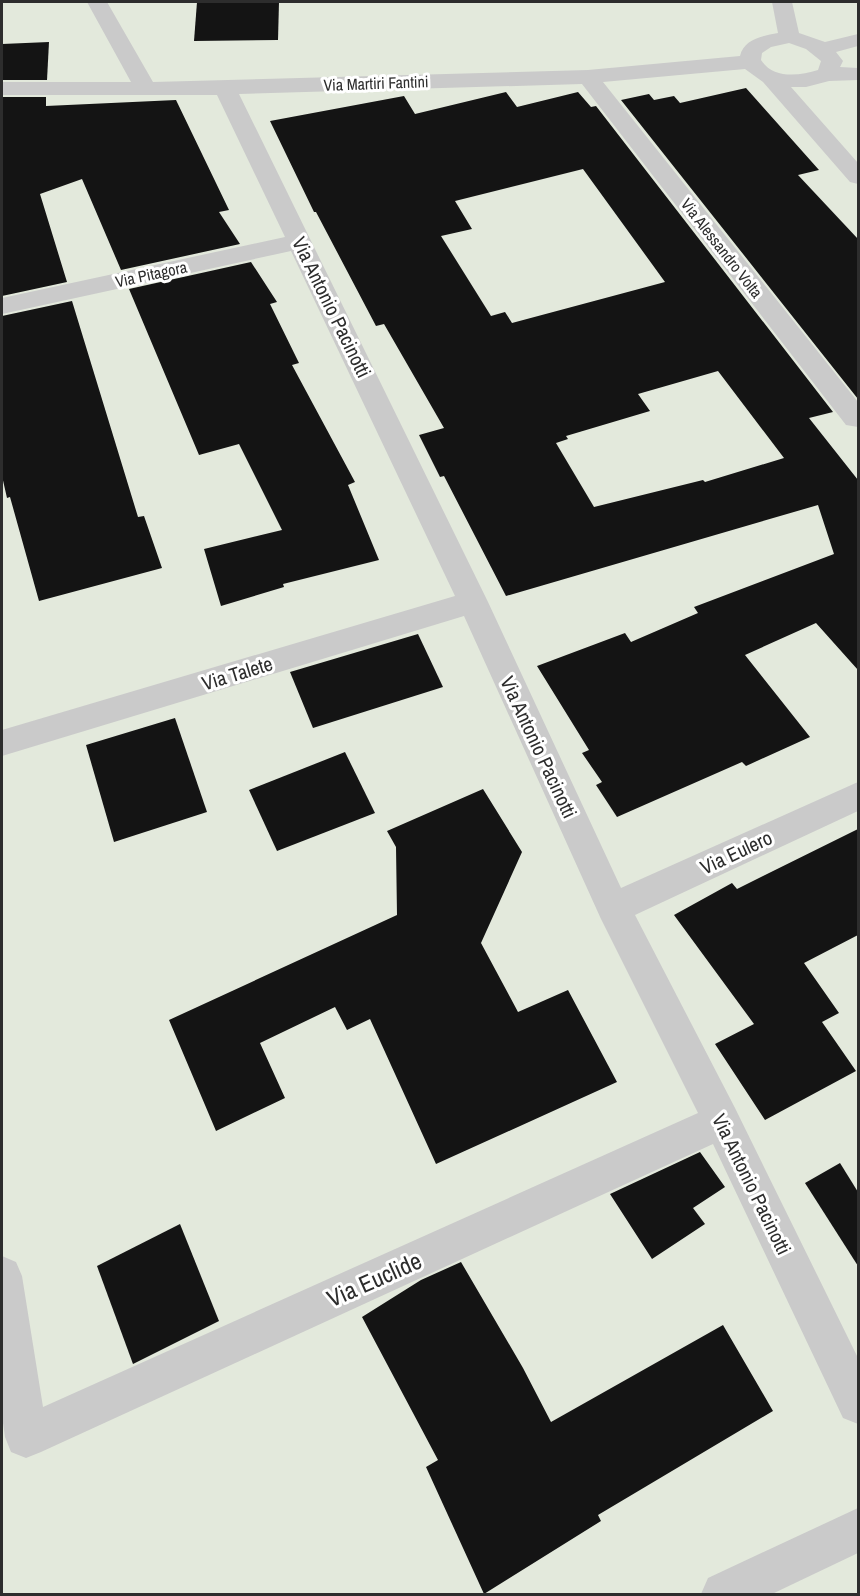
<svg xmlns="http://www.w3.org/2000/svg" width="860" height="1596" font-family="'Archivo Narrow',sans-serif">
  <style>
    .green { fill: #e3e9dc }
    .building { fill: #141414; fill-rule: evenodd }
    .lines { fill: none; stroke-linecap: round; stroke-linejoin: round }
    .minor { fill: #cacaca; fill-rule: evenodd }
    .labels { text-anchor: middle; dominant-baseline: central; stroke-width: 6; stroke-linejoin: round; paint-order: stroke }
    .far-street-label { font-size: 16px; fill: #2d2d2d; stroke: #fff }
    .street-label { font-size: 20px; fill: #2d2d2d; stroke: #fff }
    .near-street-label { font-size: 24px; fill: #2d2d2d; stroke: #fff }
  </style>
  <rect width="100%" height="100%" fill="#fff"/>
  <!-- green -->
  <rect class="green" x="2" y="2" width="856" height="1592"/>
  <!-- building -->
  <g class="building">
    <polygon points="197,2 279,2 278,40 194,41"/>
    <polygon points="49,42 47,80 2,80 2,44"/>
    <polygon points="746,88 819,170 798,175 858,239 858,399 621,100 649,94 654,100 674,96 680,103"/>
    <path d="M506 92 517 107 578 92 591 107 596 106 833 412 809 418 858 480V670L816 623 745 655 810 737 746 766 742 762 617 817 596 785 602 782 582 753 589 750 537 666 625 633 631 642 698 613 694 607 834 554 818 505 506 596 444 476 440 477 419 435 444 428 384 324 376 326 316 212H314L270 121 404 96 415 114ZM583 169 665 282 512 323 505 312 491 316 441 236 472 229 455 201ZM718 371 784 458 705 482 703 480 594 507 556 443 568 439 566 436 650 411 638 394Z"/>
    <polygon points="2,97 46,97 46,106 176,100 229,210 219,212 240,244 121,270 82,179 40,194 67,282 2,296"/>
    <polygon points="251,262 277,302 270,304 299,363 292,365 355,482 348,485 379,560 283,584 284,587 221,606 204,549 282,530 239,444 199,455 129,289"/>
    <polygon points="72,301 138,517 144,516 162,568 39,601 10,497 7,498 2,476 2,316"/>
    <polygon points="418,634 443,687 313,728 290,672"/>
    <polygon points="175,718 207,812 114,842 86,745"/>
    <polygon points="345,752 375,813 277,851 249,790"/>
    <polygon points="483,789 522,852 481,943 518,1012 568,990 617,1082 436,1164 370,1019 347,1030 335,1007 260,1043 285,1098 216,1131 169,1020 397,915 396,847 387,831"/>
    <polygon points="858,829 858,935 804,963 839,1013 822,1022 856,1071 765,1120 715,1044 754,1024 674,915 732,883 737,889"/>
    <polygon points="700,1152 725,1187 693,1208 705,1224 652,1259 610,1194"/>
    <polygon points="840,1163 858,1192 858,1266 805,1183"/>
    <polygon points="180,1224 219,1321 133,1364 97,1266"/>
    <polygon points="461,1262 523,1368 551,1422 723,1325 773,1411 598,1515 601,1521 484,1594 426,1467 438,1460 362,1317 421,1280"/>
  </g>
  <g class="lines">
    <!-- minor -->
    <g class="minor">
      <path d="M87 2H107L153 82 588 70 740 56C744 39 762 36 778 33L772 2H792L799 33 825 42 858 34V46L836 52 843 61 840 67 858 68V80L829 81 806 87H791L858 163V184L850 182 763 82 745 69 603 82 858 402V427L846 425 582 84 239 94 488 602 621 888 858 782V811L635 915 735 1108 858 1358V1424L843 1418 713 1144 41 1452 26 1458 11 1452 5 1437 2 1416V1256L16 1262 22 1276 43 1407 698 1113 601 919 464 616 2 756V730L455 596 291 251 2 314V298L285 237 217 95H2V82H131ZM789 43 806 49 821 61 818 70C799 76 773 79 761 60L762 53 771 47Z"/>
      <polygon points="858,1508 858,1553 772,1594 701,1594 708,1578"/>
    </g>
  </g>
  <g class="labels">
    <!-- far-street labels -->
    <g class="far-street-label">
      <text transform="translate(376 83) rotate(-2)">Via Martiri Fantini</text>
      <text transform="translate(722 248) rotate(52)">Via Alessandro Volta</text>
      <text transform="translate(151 274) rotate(-12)">Via Pitagora</text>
    </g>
    <!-- street labels -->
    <g class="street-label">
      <text transform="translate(332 307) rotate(64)">Via Antonio Pacinotti</text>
      <text transform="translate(237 673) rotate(-17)">Via Talete</text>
      <text transform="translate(539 747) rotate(65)">Via Antonio Pacinotti</text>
      <text transform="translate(736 852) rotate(-25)">Via Eulero</text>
      <text transform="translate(752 1184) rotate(64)">Via Antonio Pacinotti</text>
    </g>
    <!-- near-street labels -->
    <g class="near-street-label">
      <text transform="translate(374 1279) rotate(-24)">Via Euclide</text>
    </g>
  </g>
  <!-- border -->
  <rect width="860" height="1596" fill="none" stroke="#2d2d2d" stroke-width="6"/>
</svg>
